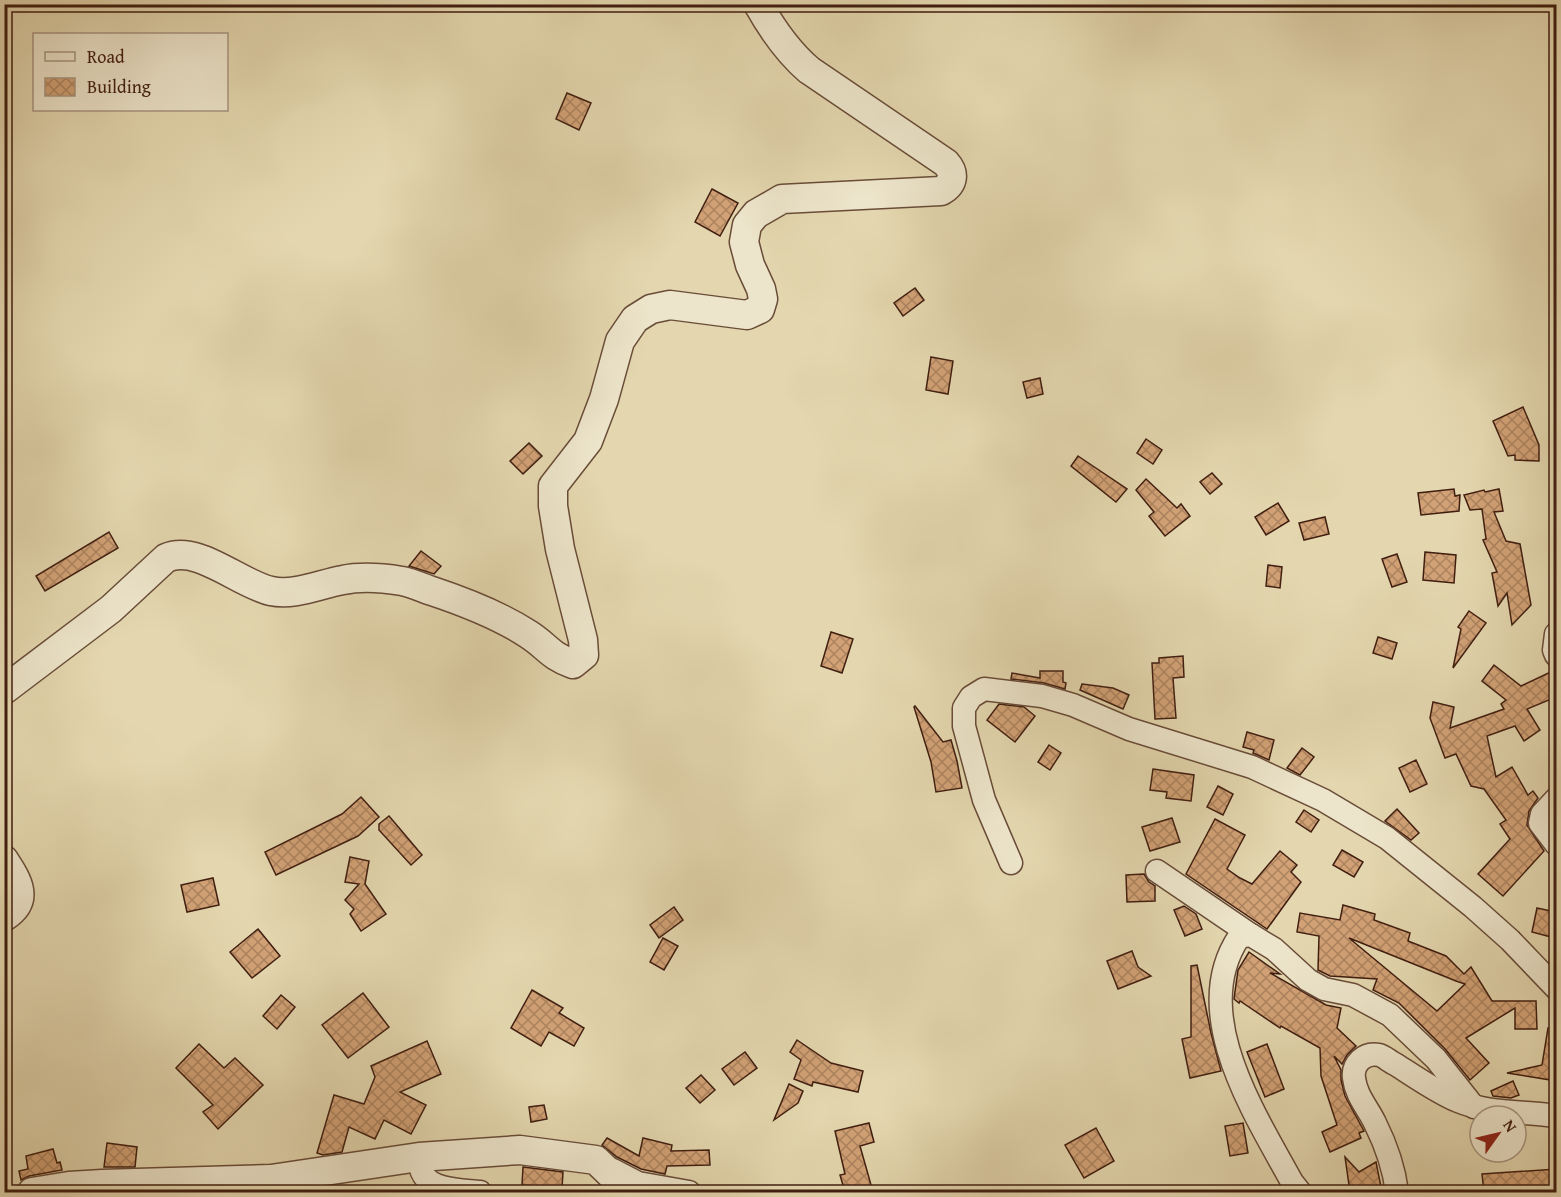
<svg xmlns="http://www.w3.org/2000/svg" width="1561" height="1197" font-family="'Gentium Book Plus',serif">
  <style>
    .building { fill: url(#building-cross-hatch); stroke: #401e10; stroke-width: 1.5; fill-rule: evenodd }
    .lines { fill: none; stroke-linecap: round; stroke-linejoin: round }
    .minor-casing { stroke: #694c38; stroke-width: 25 }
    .tertiary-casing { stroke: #694c38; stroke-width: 31 }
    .minor { stroke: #ede5cb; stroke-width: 22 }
    .tertiary { stroke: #ede5cb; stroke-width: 28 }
  </style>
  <defs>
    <pattern id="building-cross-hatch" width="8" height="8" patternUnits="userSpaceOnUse" patternTransform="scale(1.5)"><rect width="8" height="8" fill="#d2a276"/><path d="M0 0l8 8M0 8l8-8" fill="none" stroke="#ac835f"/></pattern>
  </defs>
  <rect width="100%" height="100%" fill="#e4d7af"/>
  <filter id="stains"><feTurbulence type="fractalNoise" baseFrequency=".00333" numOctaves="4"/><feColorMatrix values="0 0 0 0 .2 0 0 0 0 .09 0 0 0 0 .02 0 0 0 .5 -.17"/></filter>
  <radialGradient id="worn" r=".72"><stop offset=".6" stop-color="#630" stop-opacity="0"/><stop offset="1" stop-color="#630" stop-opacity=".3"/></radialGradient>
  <!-- building -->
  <g class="building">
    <polygon points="567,93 591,103 579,130 556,119"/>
    <polygon points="712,189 738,203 720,236 695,222"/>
    <polygon points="915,288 924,300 903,316 894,303"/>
    <polygon points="931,357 953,361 948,394 926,390"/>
    <polygon points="1040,378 1043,394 1027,398 1023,382"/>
    <polygon points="1523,407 1539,445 1539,461 1515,460 1515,455 1508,456 1493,421"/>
    <polygon points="1146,439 1162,450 1153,464 1137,453"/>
    <polygon points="529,443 542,456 523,474 510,461"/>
    <polygon points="1078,456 1127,489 1116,502 1071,466"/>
    <polygon points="1212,473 1222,484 1210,494 1200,482"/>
    <polygon points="1146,479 1177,508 1181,504 1190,516 1165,536 1149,516 1154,512 1136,490"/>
    <polygon points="1454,489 1455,496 1460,495 1459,511 1421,515 1418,493"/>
    <polygon points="1499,489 1503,511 1494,512 1506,541 1520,544 1531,605 1512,625 1507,593 1498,606 1492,573 1497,572 1483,540 1486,539 1482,509 1470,510 1464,495 1484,490 1485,492"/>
    <polygon points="1278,503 1289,521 1266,535 1255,517"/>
    <polygon points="1325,517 1329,534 1304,540 1299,523"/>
    <polygon points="109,532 118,548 45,591 36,576"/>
    <polygon points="421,551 441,566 434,574 409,566"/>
    <polygon points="1425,552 1456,555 1454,583 1423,580"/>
    <polygon points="1397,554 1407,582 1392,587 1382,559"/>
    <polygon points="1268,565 1282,567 1280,588 1266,586"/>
    <polygon points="1469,611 1486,623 1453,668 1461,629 1458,627"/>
    <polygon points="831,632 853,639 842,673 821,666"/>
    <polygon points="1378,637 1397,643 1392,659 1373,653"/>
    <polygon points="1183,656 1184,677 1173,678 1176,718 1155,719 1152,663 1159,663 1159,658"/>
    <polygon points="1494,665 1521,686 1557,669 1556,697 1527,709 1540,730 1524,741 1515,726 1487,736 1496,777 1512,767 1528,795 1533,791 1538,798 1529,811 1527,825 1544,851 1503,896 1478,874 1510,839 1500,824 1506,820 1484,789 1471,786 1456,754 1445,758 1430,718 1433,702 1454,707 1450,728 1504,709 1501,704 1506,700 1482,681"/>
    <polygon points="1040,671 1063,671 1063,682 1066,683 1065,689 1044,683 1011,679 1012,673 1040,678"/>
    <polygon points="1082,684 1113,688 1129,695 1123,709 1080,690"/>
    <polygon points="999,704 1024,707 1035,716 1015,742 987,720"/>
    <polygon points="915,706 943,742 951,740 957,761 962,788 936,792 931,762 914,707"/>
    <polygon points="1247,732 1274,740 1269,760 1253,753 1254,750 1243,747"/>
    <polygon points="1049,745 1061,753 1050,770 1038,762"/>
    <polygon points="1302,748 1314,757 1300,775 1287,768"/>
    <polygon points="1416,760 1427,784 1410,792 1399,768"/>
    <polygon points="1153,769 1194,775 1191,801 1166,798 1167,792 1150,790"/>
    <polygon points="1218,786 1233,794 1223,815 1207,807"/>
    <polygon points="361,797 379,817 358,836 276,875 265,852 342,814"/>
    <polygon points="1397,809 1419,833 1411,840 1385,821"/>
    <polygon points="1304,810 1319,820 1311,832 1296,822"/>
    <polygon points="389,816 422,855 411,865 379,830 379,824"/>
    <polygon points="1172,818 1180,842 1150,851 1142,827"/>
    <polygon points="1215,819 1245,835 1227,869 1240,878 1252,884 1280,851 1297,865 1291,872 1301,882 1267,929 1186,874"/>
    <polygon points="1342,850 1363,862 1354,877 1333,865"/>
    <polygon points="350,857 369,861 365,884 386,914 361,931 350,914 354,909 345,900 359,884 345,882"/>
    <polygon points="1144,874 1149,882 1155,886 1155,901 1127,902 1126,875"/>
    <polygon points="213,878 219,905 187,912 181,885"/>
    <path d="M1343 905 1375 914 1374 920 1410 933 1408 941 1446 956 1464 974 1471 967 1492 1001H1536L1537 1029H1515V1008L1466 1038 1489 1063 1470 1080 1445 1049 1399 1003 1373 990 1377 979 1330 976 1318 970 1319 936 1297 932 1300 913 1340 920ZM1349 938 1456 981 1465 984 1437 1011Z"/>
    <polygon points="1184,906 1196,914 1202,929 1185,936 1174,910"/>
    <polygon points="674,907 683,920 659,938 650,925"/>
    <polygon points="1537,908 1556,912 1551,937 1532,932"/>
    <polygon points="258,929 280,956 252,978 230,952"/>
    <polygon points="663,938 678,946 664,970 650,962"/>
    <polygon points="1132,951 1138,967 1151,976 1118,989 1107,961"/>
    <polygon points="1249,952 1280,974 1270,973 1326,1005 1341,1008 1337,1028 1356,1046 1347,1055 1342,1064 1334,1056 1341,1070 1341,1080 1345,1096 1364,1131 1359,1133 1361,1138 1330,1152 1322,1132 1337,1125 1321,1076 1320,1048 1281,1026 1280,1028 1240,1001 1239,1003 1234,999 1238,970"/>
    <polygon points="1197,965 1211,1033 1221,1071 1190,1078 1182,1039 1191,1037 1191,966"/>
    <polygon points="532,990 563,1008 559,1013 584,1028 574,1046 549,1032 541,1046 511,1028"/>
    <polygon points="363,993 389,1027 348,1058 322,1025"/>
    <polygon points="281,995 295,1007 277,1029 263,1016"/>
    <polygon points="1548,1028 1557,1029 1557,1081 1507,1073 1542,1065"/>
    <polygon points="797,1040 831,1063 863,1071 858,1092 813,1082 812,1086 794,1079 801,1060 790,1052"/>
    <polygon points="427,1041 441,1074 400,1092 426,1105 411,1134 384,1120 375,1139 349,1127 342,1152 323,1155 317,1153 334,1095 364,1104 375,1077 371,1066"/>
    <polygon points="199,1044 224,1068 235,1058 263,1085 218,1129 203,1112 213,1105 176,1068"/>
    <polygon points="1267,1044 1284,1089 1265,1097 1247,1052"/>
    <polygon points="745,1052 757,1068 734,1085 722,1069"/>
    <polygon points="701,1075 715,1090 700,1103 686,1088"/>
    <polygon points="1513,1081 1519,1095 1511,1098 1493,1096 1491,1091"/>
    <polygon points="789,1084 803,1091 798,1103 774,1120"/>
    <polygon points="544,1105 547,1119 531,1122 529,1107"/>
    <polygon points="869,1123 874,1142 860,1146 873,1192 845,1192 840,1175 845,1174 835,1131"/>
    <polygon points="1243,1123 1248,1153 1230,1156 1225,1126"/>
    <polygon points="1096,1128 1114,1161 1084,1178 1065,1145"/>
    <polygon points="607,1138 639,1156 643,1138 672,1145 671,1151 709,1150 710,1165 667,1166 665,1174 641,1169 617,1157 602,1145"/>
    <polygon points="107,1143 137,1147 135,1167 104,1167"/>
    <polygon points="53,1149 57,1163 60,1162 62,1170 29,1176 21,1180 19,1171 28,1169 26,1156"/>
    <polygon points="1345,1157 1359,1172 1376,1162 1382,1192 1350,1192"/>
    <polygon points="523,1167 563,1172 562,1188 550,1187 550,1192 534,1192 535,1186 522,1185"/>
    <polygon points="1557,1169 1557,1192 1484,1192 1482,1174"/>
  </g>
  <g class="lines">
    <!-- minor casing -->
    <g class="minor-casing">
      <g id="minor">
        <polyline points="1556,634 1554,650 1556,655"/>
        <polyline points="1556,799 1542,814 1540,823 1556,844"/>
        <polyline points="1011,863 984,800 964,726 964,708 971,697 984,689 1042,696 1073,705 1129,729 1252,767 1323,800 1387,838 1473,907 1510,940 1556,988"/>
        <polyline points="1157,871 1251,935"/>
        <path d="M419 1157C420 1161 420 1168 422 1172 430 1191 463 1190 480 1192"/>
        <polyline points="613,1170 638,1183 689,1192"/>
        <path d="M1300 1192 1292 1182C1255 1114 1188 1013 1239 937L1251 935 1274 949 1308 980 1324 989 1353 995 1390 1015 1436 1059 1474 1107"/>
        <path d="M1397 1192C1394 1168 1386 1145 1375 1123 1368 1108 1356 1096 1354 1078 1352 1064 1364 1052 1379 1055 1384 1056 1390 1062 1395 1064 1414 1076 1438 1093 1458 1101 1489 1114 1523 1111 1556 1116"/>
      </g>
    </g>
    <!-- tertiary casing -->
    <g class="tertiary-casing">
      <g id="tertiary">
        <path d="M4 690 111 609 166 558C198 544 239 584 271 591 295 596 320 584 343 580 362 576 383 578 402 581 412 583 423 588 432 591 465 602 499 615 528 634 547 646 550 656 573 664L584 655 583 640 560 549 553 506V486L588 441 604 399 620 341 635 319 651 309 670 305 747 315 760 309 763 299 761 289 750 265 744 242 747 225 756 214 782 199 941 191C954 184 955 173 946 163L809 70C788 52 772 29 758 4"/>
        <path d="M4 860C17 880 31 900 4 917"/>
        <polyline points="32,1192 69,1186 102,1184 271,1179 419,1157 520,1150 596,1160 629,1192"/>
      </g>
    </g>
    <!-- minor -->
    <use href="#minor" class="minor"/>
    <!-- tertiary -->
    <use href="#tertiary" class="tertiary"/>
  </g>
  <!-- margin -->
  <rect width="1561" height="1197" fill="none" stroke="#e4d7af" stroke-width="24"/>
  <rect x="6" y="6" width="1549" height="1185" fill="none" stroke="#401e10" stroke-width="3"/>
  <rect x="12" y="12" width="1537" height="1173" fill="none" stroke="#401e10" stroke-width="1.5"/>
  <!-- legend -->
  <rect x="33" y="33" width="195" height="78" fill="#ede5cb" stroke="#a89580" stroke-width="1.5"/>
  <rect x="45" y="52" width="30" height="9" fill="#ede5cb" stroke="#a89580" stroke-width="1.5"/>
  <text x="87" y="63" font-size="18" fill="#401e10">Road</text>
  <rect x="45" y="78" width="30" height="18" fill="url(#building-cross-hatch)" stroke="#a89580" stroke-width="1.5"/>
  <text x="87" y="93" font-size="18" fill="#401e10">Building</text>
  <!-- north arrow -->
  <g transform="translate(1498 1134) rotate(56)"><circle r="28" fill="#ede5cb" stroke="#a89580" stroke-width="1.5"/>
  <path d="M0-4.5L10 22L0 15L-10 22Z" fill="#8f2418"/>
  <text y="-9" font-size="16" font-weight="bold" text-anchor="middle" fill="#401e10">N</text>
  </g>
  <rect width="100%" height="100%" filter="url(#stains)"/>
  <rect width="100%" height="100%" fill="url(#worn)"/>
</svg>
